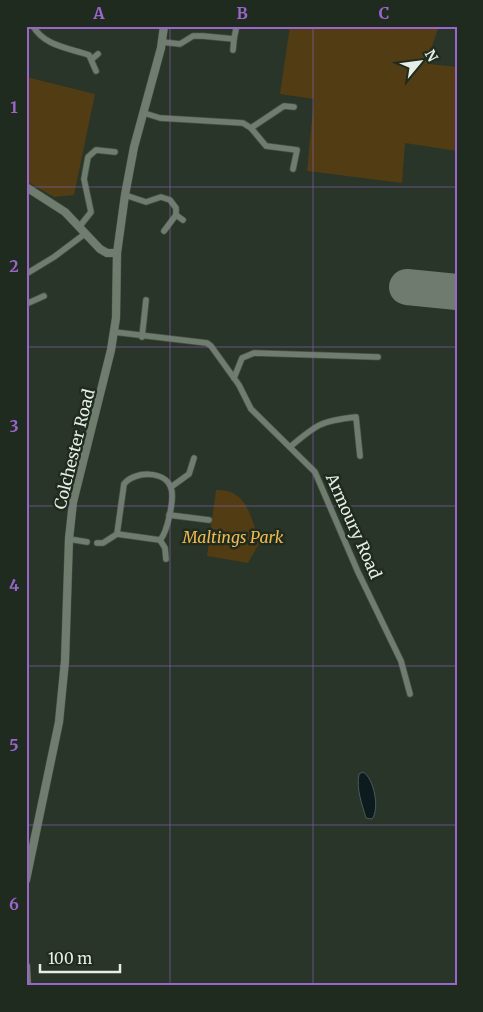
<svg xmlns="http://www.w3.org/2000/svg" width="483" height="1012" font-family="Merriweather,serif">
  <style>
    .green { fill: #523c13 }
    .water { fill: #0c1b1d; stroke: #4d5a59 }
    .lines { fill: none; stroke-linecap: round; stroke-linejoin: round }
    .runway { stroke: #707b70; stroke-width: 36 }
    .street-casing { stroke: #485348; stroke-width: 7 }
    .secondary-casing { stroke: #485348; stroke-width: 9 }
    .street { stroke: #6f7d6f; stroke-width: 5.5 }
    .secondary { stroke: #6f7d6f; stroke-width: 8 }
    .grid { fill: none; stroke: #9b66cb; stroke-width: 1; stroke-opacity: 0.55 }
    .labels { text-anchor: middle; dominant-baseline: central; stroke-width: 5; stroke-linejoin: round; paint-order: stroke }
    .street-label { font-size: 16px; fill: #e6eee6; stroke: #1f2b1e }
    .park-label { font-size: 16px; font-style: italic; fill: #f0b951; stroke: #1f2b1e }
    .neatline { fill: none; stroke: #9b66cb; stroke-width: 2 }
    .grid-label { font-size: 16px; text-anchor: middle; font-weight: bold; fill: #9b66cb }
  </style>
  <rect width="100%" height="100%" fill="#283528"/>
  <!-- green -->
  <g class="green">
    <polygon points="290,26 439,26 429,55 429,64 457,67 457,151 405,143 402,183 307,171 314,99 280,94"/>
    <polygon points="26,77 95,94 74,195 54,197 26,181"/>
    <path d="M216 490C248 489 250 517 260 542L248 563 207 556Z"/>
  </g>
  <!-- water -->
  <path class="water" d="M363 772C374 778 380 809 372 819L366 818C362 804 356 789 359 774Z"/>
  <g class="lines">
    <!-- runway -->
    <polyline class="runway" points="407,287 457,292"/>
    <!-- street casing -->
    <g class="street-casing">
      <g id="street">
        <path d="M33 26C44 46 69 48 89 55L96 71"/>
        <polyline points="162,42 180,44 193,36 203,36 234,39 236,29"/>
        <polyline points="233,50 234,39"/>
        <polyline points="92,59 98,54"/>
        <polyline points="144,113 160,118 243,123 251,128 266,146 297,150 293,169"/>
        <polyline points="251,128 284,106 294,107"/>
        <polyline points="125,195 146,202 161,197 170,200 176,208 176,215 164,231"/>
        <polyline points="176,215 183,220"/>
        <polyline points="80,226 91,212 84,179 88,157 96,150 115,152"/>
        <polyline points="26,274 54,257 86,233"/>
        <polyline points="26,304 44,296"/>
        <polyline points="114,332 207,343 211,346 239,385 251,409 315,472 358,572 401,661 410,694"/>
        <polyline points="142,337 146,300"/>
        <polyline points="234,378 242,358 254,353 378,357"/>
        <path d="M290 447C317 424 321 421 356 417L360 456"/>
        <polyline points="171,487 189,474 194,458"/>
        <polyline points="169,515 209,520"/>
        <polyline points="69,539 87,542"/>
        <polyline points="160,540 165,548 166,559"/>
        <path d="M97 543H103L117 534 160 540C167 533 175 498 171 488 165 470 134 471 124 484L117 534"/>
      </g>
    </g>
    <!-- secondary casing -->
    <g class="secondary-casing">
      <g id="secondary">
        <polyline points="26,187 65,212 100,249 107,253 117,253"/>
        <polyline points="26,880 59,722 65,661 69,539 73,502 111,350 116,318 117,253 125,195 134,147 161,48 164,26"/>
        <polyline points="26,966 27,986"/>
      </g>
    </g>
    <!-- street -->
    <use href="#street" class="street"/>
    <!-- secondary -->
    <use href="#secondary" class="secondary"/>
  </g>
  <!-- grid -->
  <path class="grid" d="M170 26V986M313 26V986M26 187H457M26 347H457M26 506H457M26 666H457M26 825H457"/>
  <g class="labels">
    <!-- street labels -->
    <g class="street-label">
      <text transform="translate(74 449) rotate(-76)">Colchester Road</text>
      <text transform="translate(354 526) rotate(66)">Armoury Road</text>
    </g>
    <!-- park labels -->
    <g class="park-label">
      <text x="233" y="537">Maltings Park</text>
    </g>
  </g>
  <!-- border -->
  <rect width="483" height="1012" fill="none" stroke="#1f2b1e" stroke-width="55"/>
  <!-- north arrow -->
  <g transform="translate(420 62) rotate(61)" stroke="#1f2b1e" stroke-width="4" paint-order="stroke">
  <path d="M0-4L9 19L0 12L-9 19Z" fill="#e6eee6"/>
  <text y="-8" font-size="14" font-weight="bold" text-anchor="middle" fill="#e6eee6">N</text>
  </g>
  <!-- scale -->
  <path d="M40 964v8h80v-8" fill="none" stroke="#e6eee6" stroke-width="2.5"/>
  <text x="48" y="964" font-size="15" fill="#e6eee6" stroke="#1f2b1e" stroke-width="4" paint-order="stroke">100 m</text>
  <rect x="28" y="28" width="428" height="956" class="neatline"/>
  <g class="grid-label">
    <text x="99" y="19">A</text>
    <text x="242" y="19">B</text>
    <text x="384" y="19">C</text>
    <text x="14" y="113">1</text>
    <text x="14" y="272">2</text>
    <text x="14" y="432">3</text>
    <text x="14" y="591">4</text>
    <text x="14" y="751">5</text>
    <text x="14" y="910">6</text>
  </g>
</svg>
